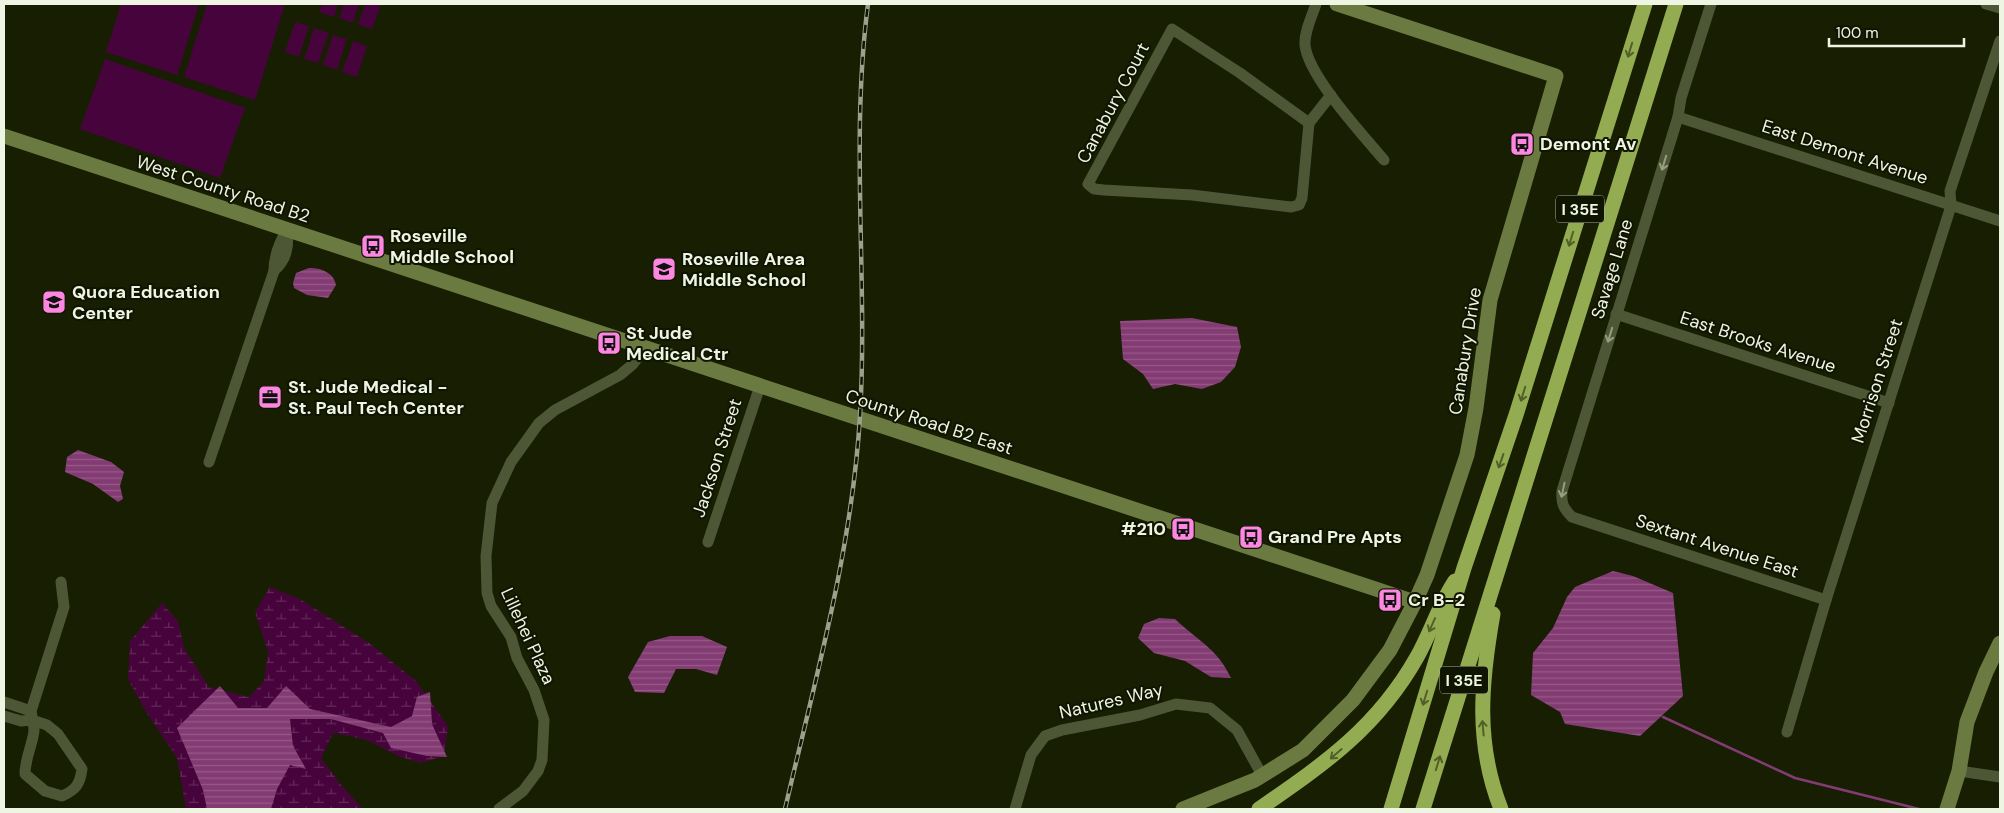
<svg xmlns="http://www.w3.org/2000/svg" width="2004" height="813" font-family="'DM Sans',sans-serif">
  <style>
    .wetland { fill: url(#wetland-marsh) }
    .garden { fill: #47043c }
    .water { fill: url(#water-rules) }
    .lines { fill: none; stroke-linecap: round; stroke-linejoin: round }
    .stream { stroke: #833c73; stroke-width: 2.5 }
    .street { stroke: #4d5735; stroke-width: 11 }
    .secondary { stroke: #6a7a41; stroke-width: 15 }
    .highway { stroke: #94ac51; stroke-width: 15 }
    .rail-casing { stroke: #9ba18b; stroke-width: 4.5 }
    .rail { stroke: #0f1500; stroke-width: 2.5; stroke-dasharray: 8; stroke-linecap: butt }
    .oneway { stroke: #526028 }
    .oneway2 { stroke: #969e83 }
    .labels { text-anchor: middle; dominant-baseline: central; stroke-width: 4; stroke-linejoin: round; paint-order: stroke }
    .shield { fill: #0f1500; stroke: #acb29f; stroke-width: 1 }
    .shield-label { font-size: 16px; font-weight: bold; fill: #eff5e3 }
    .street-label { font-size: 18px; fill: #eff5e3; stroke: #0f1500 }
    .poi-label { font-size: 18px; font-weight: bold; fill: #eff5e3; stroke: #0f1500; text-anchor: start }
  </style>
  <defs>
    <pattern id="wetland-marsh" width="20" height="14" patternUnits="userSpaceOnUse" patternTransform="scale(1.25)"><rect width="20" height="14" fill="#47043c"/><path d="M1 5h8M5 5V1M11 12h8M15 12V8" fill="none" stroke="#622958"/></pattern>
    <pattern id="water-rules" width="6" height="5" patternUnits="userSpaceOnUse" patternTransform="scale(1.25)"><rect width="6" height="5" fill="#833c73"/><path d="M0 2.5h6" fill="none" stroke="#955987"/></pattern>
  </defs>
  <rect width="100%" height="100%" fill="#171e02"/>
  <!-- wetland -->
  <polygon class="wetland" points="270,587 300,599 369,643 416,681 448,726 444,756 421,763 398,756 367,740 333,733 321,758 341,785 363,809 186,809 177,758 146,712 128,679 130,641 162,603 178,621 184,648 209,687 249,697 264,681 268,652 255,612"/>
  <!-- garden -->
  <g class="garden">
    <polygon points="121,4 199,4 177,75 106,52"/>
    <polygon points="207,4 285,4 255,100 184,77"/>
    <polygon points="322,4 338,4 334,17 319,12"/>
    <polygon points="344,4 359,4 353,23 339,18"/>
    <polygon points="365,4 381,4 372,29 358,25"/>
    <polygon points="295,22 309,26 299,57 285,52"/>
    <polygon points="314,28 329,33 318,63 304,59"/>
    <polygon points="333,35 347,39 337,70 323,65"/>
    <polygon points="353,41 367,46 357,77 342,72"/>
    <polygon points="105,59 245,108 220,178 80,129"/>
  </g>
  <!-- water -->
  <g class="water">
    <path d="M309 268C321 268 333 272 336 285L328 298 307 295 294 288 293 283 296 273Z"/>
    <polygon points="1192,318 1237,327 1241,347 1235,367 1221,382 1202,389 1175,384 1153,389 1143,374 1123,359 1120,321"/>
    <polygon points="78,450 111,462 124,472 120,486 123,499 118,502 93,484 65,472 67,457"/>
    <polygon points="1613,571 1633,576 1673,593 1683,696 1640,736 1565,724 1560,712 1531,695 1533,653 1553,628 1567,597 1575,587"/>
    <path d="M1159 618 1175 619C1198 641 1217 648 1231 678L1211 677 1185 661 1154 653 1138 638 1144 624Z"/>
    <polygon points="670,636 702,636 727,647 717,675 696,669 676,669 664,693 635,692 628,677 648,642"/>
    <polygon points="220,686 238,708 267,708 286,686 310,709 391,727 412,716 417,697 430,692 432,724 447,757 427,756 391,748 383,733 331,719 290,719 293,746 306,769 290,765 277,789 271,809 207,809 203,790 177,728"/>
  </g>
  <g class="lines">
    <!-- stream -->
    <polyline class="stream" points="1663,717 1795,778 1919,809"/>
    <!-- street -->
    <g class="street">
      <path d="M1316 4C1312 16 1304 32 1305 45 1308 76 1363 135 1384 160"/>
      <path d="M1711 4 1681 98 1678 117 1562 491C1561 503 1563 508 1572 517L1826 600"/>
      <polyline points="1986,4 2000,8"/>
      <polygon points="1172,29 1240,73 1309,123 1302,198 1299,205 1291,207 1192,195 1104,190 1094,189 1088,184"/>
      <polyline points="1678,117 2000,221"/>
      <polyline points="1309,123 1331,95"/>
      <path d="M274 271C287 259 289 247 287 230"/>
      <polyline points="1616,314 1889,403"/>
      <path d="M209 462 274 271C274 256 279 243 287 230"/>
      <polyline points="708,542 760,386"/>
      <polyline points="4,702 31,711"/>
      <path d="M4 716 21 721 32 720 47 725 58 734 82 769C80 784 76 790 62 796L45 791 25 774C25 759 32 746 34 731 34 725 32 717 31 711L64 607 61 582"/>
      <polyline points="1787,732 1826,600 1951,206 1950,191 2000,41"/>
      <polyline points="1959,771 2000,777"/>
      <polyline points="499,809 523,791 538,771 542,760 544,720 534,690 517,658 511,637 491,606 487,593 486,556 492,503 511,462 539,423 555,410 620,375 633,364 644,349"/>
      <polyline points="1015,809 1031,755 1045,736 1062,730 1140,715 1176,704 1210,708 1237,730 1262,775"/>
    </g>
    <!-- secondary -->
    <g class="secondary">
      <polyline points="4,136 1415,602"/>
      <polyline points="1183,809 1255,780 1303,750 1353,700 1390,650 1415,602 1427,575 1467,455 1476,408 1490,300 1556,76 1337,4"/>
      <polyline points="1947,809 1959,771 1967,722 1986,672 2000,643"/>
    </g>
    <!-- highway -->
    <g class="highway">
      <path d="M1493 614C1481 682 1475 743 1501 809"/>
      <path d="M1259 809C1324 764 1377 728 1417 657 1431 632 1439 605 1455 581"/>
      <polyline points="1391,809 1464,568 1516,415 1645,4"/>
      <polyline points="1423,809 1676,4"/>
    </g>
    <!-- rail casing -->
    <g class="rail-casing">
      <path id="rail" d="M785 809C815 680 852 550 860 416 868 279 850 141 868 4"/>
    </g>
    <!-- rail -->
    <use href="#rail" class="rail"/>
  </g>
  <!-- one-way arrows -->
  <defs><path id="oneway-shaft" d="M-6 0H5M1.5-3L5.5 0L1.5 3" fill="none" stroke-width="1.6" stroke-linecap="round" stroke-linejoin="round" transform="scale(1.25)"/></defs>
  <g class="oneway">
    <use href="#oneway-shaft" transform="translate(1630 50) rotate(107)"/>
    <use href="#oneway-shaft" transform="translate(1571 239) rotate(107)"/>
    <use href="#oneway-shaft" transform="translate(1523 394) rotate(107)"/>
    <use href="#oneway-shaft" transform="translate(1501 461) rotate(109)"/>
    <use href="#oneway-shaft" transform="translate(1432 625) rotate(114)"/>
    <use href="#oneway-shaft" transform="translate(1425 698) rotate(107)"/>
    <use href="#oneway-shaft" transform="translate(1483 728) rotate(-95)"/>
    <use href="#oneway-shaft" transform="translate(1336 754) rotate(139)"/>
    <use href="#oneway-shaft" transform="translate(1438 763) rotate(-73)"/>
  </g>
  <g class="oneway2">
    <use href="#oneway-shaft" transform="translate(1664 163) rotate(107)"/>
    <use href="#oneway-shaft" transform="translate(1610 335) rotate(107)"/>
    <use href="#oneway-shaft" transform="translate(1563 490) rotate(102)"/>
  </g>
  <!-- icons -->
  <defs>
    <g id="bus-square" transform="scale(1.25)"><rect x="-9" y="-9" width="18" height="18" rx="4" fill="#fd86e1" stroke="#0f1500"/><path d="M-5-6H5V4H4V6H2V4H-2V6H-4V4H-5ZM-3.5-4V0h7V-4ZM-3.5 1.2v1.5H-2V1.2ZM2 1.2v1.5H3.5V1.2Z" fill="#111"/></g>
    <g id="school-square" transform="scale(1.25)"><rect x="-9" y="-9" width="18" height="18" rx="4" fill="#fd86e1" stroke="#0f1500"/><path d="M0-5L7-2L0 1L-7-2ZM-4 1L0 2.5L4 1V4Q0 6-4 4Z" fill="#111"/></g>
    <g id="office-square" transform="scale(1.25)"><rect x="-9" y="-9" width="18" height="18" rx="4" fill="#fd86e1" stroke="#0f1500"/><path d="M-6-3h4V-5.5h4V-3h4V5H-6ZM-1-4.5V-3h2v-1.5ZM-6 0V1H6V0Z" fill="#111"/></g>
  </defs>
  <g fill-rule="evenodd">
    <use href="#bus-square" x="1522" y="144"/>
    <use href="#bus-square" x="373" y="246"/>
    <use href="#school-square" x="664" y="269"/>
    <use href="#school-square" x="54" y="302"/>
    <use href="#bus-square" x="609" y="343"/>
    <use href="#office-square" x="270" y="397"/>
    <use href="#bus-square" x="1183" y="529"/>
    <use href="#bus-square" x="1251" y="537"/>
    <use href="#bus-square" x="1390" y="600"/>
  </g>
  <g class="labels">
    <!-- shield labels -->
    <g class="shield">
      <rect x="1556" y="195.5" width="48" height="27" rx="4"/>
      <rect x="1440" y="666.5" width="48" height="27" rx="4"/>
    </g>
    <g class="shield-label">
      <text x="1580" y="209">I 35E</text>
      <text x="1464" y="680">I 35E</text>
    </g>
    <!-- street labels -->
    <g class="street-label">
      <text transform="translate(1113 103) rotate(-62)">Canabury Court</text>
      <text transform="translate(1845 152) rotate(18)">East Demont Avenue</text>
      <text transform="translate(223 189) rotate(18)">West County Road B2</text>
      <text transform="translate(1612 269) rotate(-73)">Savage Lane</text>
      <text transform="translate(1758 342) rotate(18)">East Brooks Avenue</text>
      <text transform="translate(1465 351) rotate(-81)">Canabury Drive</text>
      <text transform="translate(1877 381) rotate(-72)">Morrison Street</text>
      <text transform="translate(929 422) rotate(18)">County Road B2 East</text>
      <text transform="translate(717 458) rotate(-72)">Jackson Street</text>
      <text transform="translate(1717 546) rotate(18)">Sextant Avenue East</text>
      <text transform="translate(528 636) rotate(65)">Lillehei Plaza</text>
      <text transform="translate(1111 701) rotate(-13)">Natures Way</text>
    </g>
    <!-- poi labels -->
    <g class="poi-label">
      <text x="1540" y="144">Demont Av</text>
      <text x="390" y="236">Roseville<tspan x="390" dy="21">Middle School</tspan></text>
      <text x="682" y="259">Roseville Area<tspan x="682" dy="21">Middle School</tspan></text>
      <text x="72" y="292">Quora Education<tspan x="72" dy="21">Center</tspan></text>
      <text x="626" y="333">St Jude<tspan x="626" dy="21">Medical Ctr</tspan></text>
      <text x="288" y="387">St. Jude Medical -<tspan x="288" dy="21">St. Paul Tech Center</tspan></text>
      <text x="1166" y="529" text-anchor="end">#210</text>
      <text x="1268" y="537">Grand Pre Apts</text>
      <text x="1408" y="600">Cr B-2</text>
    </g>
  </g>
  <!-- border -->
  <rect width="2004" height="813" fill="none" stroke="#eff5e3" stroke-width="10"/>
  <!-- scale -->
  <path d="M1829 38v8h135v-8" fill="none" stroke="#eff5e3" stroke-width="2.5"/>
  <text x="1836" y="38" font-size="15" fill="#eff5e3" stroke="#0f1500" stroke-width="4" paint-order="stroke">100 m</text>
</svg>
